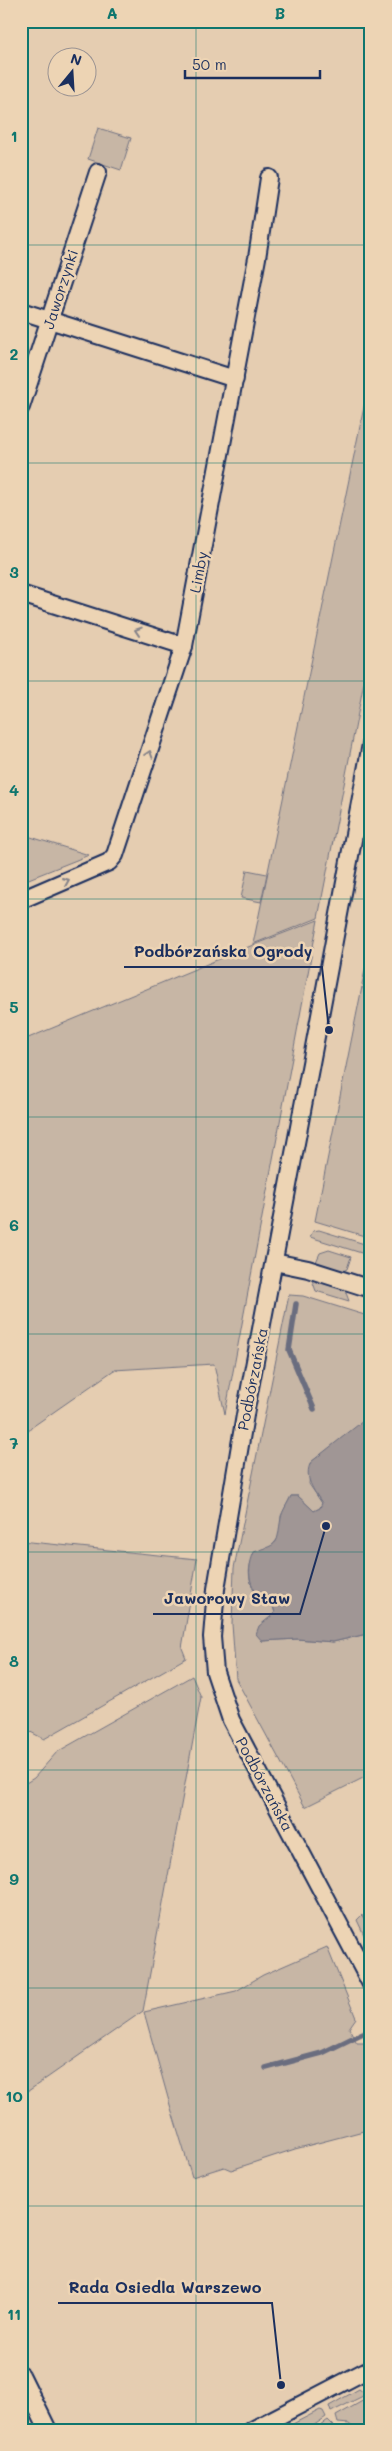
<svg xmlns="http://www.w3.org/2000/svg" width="392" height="2451" font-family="Mali,sans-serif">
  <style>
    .green { fill: #c7b6a5; stroke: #717282 }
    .water { fill: #a09695; stroke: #6b6d7f }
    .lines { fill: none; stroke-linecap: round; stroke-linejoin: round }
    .stream { stroke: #6b6d7f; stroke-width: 5.5 }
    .minor-casing { stroke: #1b2f5e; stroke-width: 20 }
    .minor { stroke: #edd4b4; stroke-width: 16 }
    .oneway { stroke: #848289 }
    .grid { fill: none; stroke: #0f766e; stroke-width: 1; stroke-opacity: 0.55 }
    .labels { text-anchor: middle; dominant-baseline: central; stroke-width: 5; stroke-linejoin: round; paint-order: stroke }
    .street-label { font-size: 15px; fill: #1b2f5e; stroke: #edd4b4 }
    .leader { fill: none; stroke: #1b2f5e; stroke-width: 2 }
    .callout-dot { fill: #1b2f5e; stroke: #edd4b4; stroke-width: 2 }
    .callout-label { font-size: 16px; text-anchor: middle; font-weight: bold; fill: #1b2f5e; stroke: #edd4b4; stroke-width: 5; stroke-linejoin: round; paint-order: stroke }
    .neatline { fill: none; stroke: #0f766e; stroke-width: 2 }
    .grid-label { font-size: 16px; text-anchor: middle; font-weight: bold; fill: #0f766e }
  </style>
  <rect width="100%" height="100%" fill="#e5cdb1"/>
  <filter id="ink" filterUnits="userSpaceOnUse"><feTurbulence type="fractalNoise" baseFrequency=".02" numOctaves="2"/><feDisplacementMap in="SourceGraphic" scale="10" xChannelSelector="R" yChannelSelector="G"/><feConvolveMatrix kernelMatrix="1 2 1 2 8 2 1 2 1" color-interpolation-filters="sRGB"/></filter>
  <g filter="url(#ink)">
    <!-- green -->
    <g class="green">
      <polygon points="98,128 131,138 121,170 88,159"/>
      <polygon points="371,373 371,646 318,918 253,944"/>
      <polygon points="21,834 89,855 21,882"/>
      <polygon points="247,870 267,874 261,902 241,898"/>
      <polygon points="318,920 225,1414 214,1364 114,1370 32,1427 21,1440 21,1041 253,945"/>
      <polygon points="371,942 371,997 362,984"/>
      <polygon points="362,987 371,1000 371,1238 315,1221"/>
      <polygon points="319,1230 371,1246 371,1256 310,1237 313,1231"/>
      <polygon points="329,1250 351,1257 347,1269 343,1271 316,1262 320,1253"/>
      <polygon points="312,1280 345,1290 349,1301 316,1291"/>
      <path d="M289 1295 303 1296 371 1317V1417L311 1462 309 1484 322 1503 320 1508 314 1511 298 1496H291L281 1516 280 1536 270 1548C244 1552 245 1581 259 1598 262 1602 269 1604 273 1606L275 1613 262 1641 297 1639 333 1642 371 1633V1774L305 1807 236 1679 232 1624 234 1568Z"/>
      <polygon points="21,1541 197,1559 182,1648 186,1658 44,1739 21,1727"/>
      <polygon points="192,1676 201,1697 143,2011 21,2096 21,1786 34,1778 57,1752"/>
      <polygon points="362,1915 371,1933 371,1950 357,1920"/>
      <polygon points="327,1947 356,2018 349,2028 357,2043 371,2043 371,2129 295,2149 231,2170 224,2167 192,2177 170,2105 144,2012 236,1991 263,1975"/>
      <polygon points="359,2389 364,2393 363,2396 331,2412 329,2406"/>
      <polygon points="366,2399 371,2403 371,2430 356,2430 349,2424 338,2423 336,2416"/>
      <polygon points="320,2410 323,2411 326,2417 307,2430 281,2430"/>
      <polygon points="328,2420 334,2426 330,2430 314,2430"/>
    </g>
    <!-- water -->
    <path class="water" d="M368 1417H371V1633L333 1642 297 1639 262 1641 256 1634 259 1626 275 1613 273 1606C251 1595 244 1575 254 1552 281 1543 276 1545 281 1518 282 1511 288 1503 291 1496H298L314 1511 320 1508 322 1503C314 1491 303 1477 311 1462Z"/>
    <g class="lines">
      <!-- stream -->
      <g class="stream">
        <polyline points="296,1304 289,1350 314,1409"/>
        <polyline points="266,2068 322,2053 363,2033"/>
      </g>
      <!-- minor casing -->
      <g class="minor-casing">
        <g id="minor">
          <polyline points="21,311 235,379"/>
          <polyline points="21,407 98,172"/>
          <polyline points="21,594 184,646"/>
          <polyline points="371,744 246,1409 216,1589 212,1637 215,1672 231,1720 371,1984"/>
          <polyline points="21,900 109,862 115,855 184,646 257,258 269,178"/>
          <polyline points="274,1262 308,1269 371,1289"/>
          <polyline points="21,2375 48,2430"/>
          <polyline points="252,2430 371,2368"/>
        </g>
      </g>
      <!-- minor -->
      <use href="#minor" class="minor"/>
    </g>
    <!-- one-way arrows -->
    <defs><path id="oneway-chevron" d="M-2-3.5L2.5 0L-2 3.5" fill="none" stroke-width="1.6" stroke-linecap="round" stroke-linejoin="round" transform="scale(1.25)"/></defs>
    <g class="oneway">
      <use href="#oneway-chevron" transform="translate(138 631) rotate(-162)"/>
      <use href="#oneway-chevron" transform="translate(149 754) rotate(-72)"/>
      <use href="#oneway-chevron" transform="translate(66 881) rotate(-23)"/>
    </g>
  </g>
  <!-- grid -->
  <path class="grid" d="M196 21V2430M21 245H371M21 463H371M21 681H371M21 899H371M21 1117H371M21 1334H371M21 1552H371M21 1770H371M21 1988H371M21 2206H371"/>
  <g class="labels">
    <!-- street labels -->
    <g class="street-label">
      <text transform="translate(60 289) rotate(-72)">Jaworzynki</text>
      <text transform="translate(198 572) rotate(-79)">Limby</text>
      <text transform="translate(252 1379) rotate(-79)">Podbórzańska</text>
      <text transform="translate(265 1784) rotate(62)">Podbórzańska</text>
    </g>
  </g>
  <!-- callouts -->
  <path class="leader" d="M329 1030L322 967H124M326 1526L300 1614H153M281 2385L272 2303H58"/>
  <g class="callout-dot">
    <circle cx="329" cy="1030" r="5"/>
    <circle cx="326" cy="1526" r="5"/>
    <circle cx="281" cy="2385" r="5"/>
  </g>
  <g class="callout-label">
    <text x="223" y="957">Podbórzańska Ogrody</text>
    <text x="227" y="1604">Jaworowy Staw</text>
    <text x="165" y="2293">Rada Osiedla Warszewo</text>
  </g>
  <!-- margin -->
  <rect width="392" height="2451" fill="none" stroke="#edd4b4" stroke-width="55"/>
  <!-- north arrow -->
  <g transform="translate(72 72) rotate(18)"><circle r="24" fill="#edd4b4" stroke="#999292"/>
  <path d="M0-4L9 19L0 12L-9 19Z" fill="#1b2f5e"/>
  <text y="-8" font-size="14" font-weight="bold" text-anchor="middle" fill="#1b2f5e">N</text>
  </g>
  <!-- scale -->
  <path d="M185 70v8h135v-8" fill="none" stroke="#1b2f5e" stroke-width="2.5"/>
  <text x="192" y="70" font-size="15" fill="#1b2f5e" stroke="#edd4b4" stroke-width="4" paint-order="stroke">50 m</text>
  <rect x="28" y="28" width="336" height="2396" class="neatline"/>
  <g class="grid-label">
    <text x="112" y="19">A</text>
    <text x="280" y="19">B</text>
    <text x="14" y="142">1</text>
    <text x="14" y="360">2</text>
    <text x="14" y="578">3</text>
    <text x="14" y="796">4</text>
    <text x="14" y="1013">5</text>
    <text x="14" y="1231">6</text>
    <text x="14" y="1449">7</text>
    <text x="14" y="1667">8</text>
    <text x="14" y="1885">9</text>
    <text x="14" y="2102">10</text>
    <text x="14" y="2320">11</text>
  </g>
</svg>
